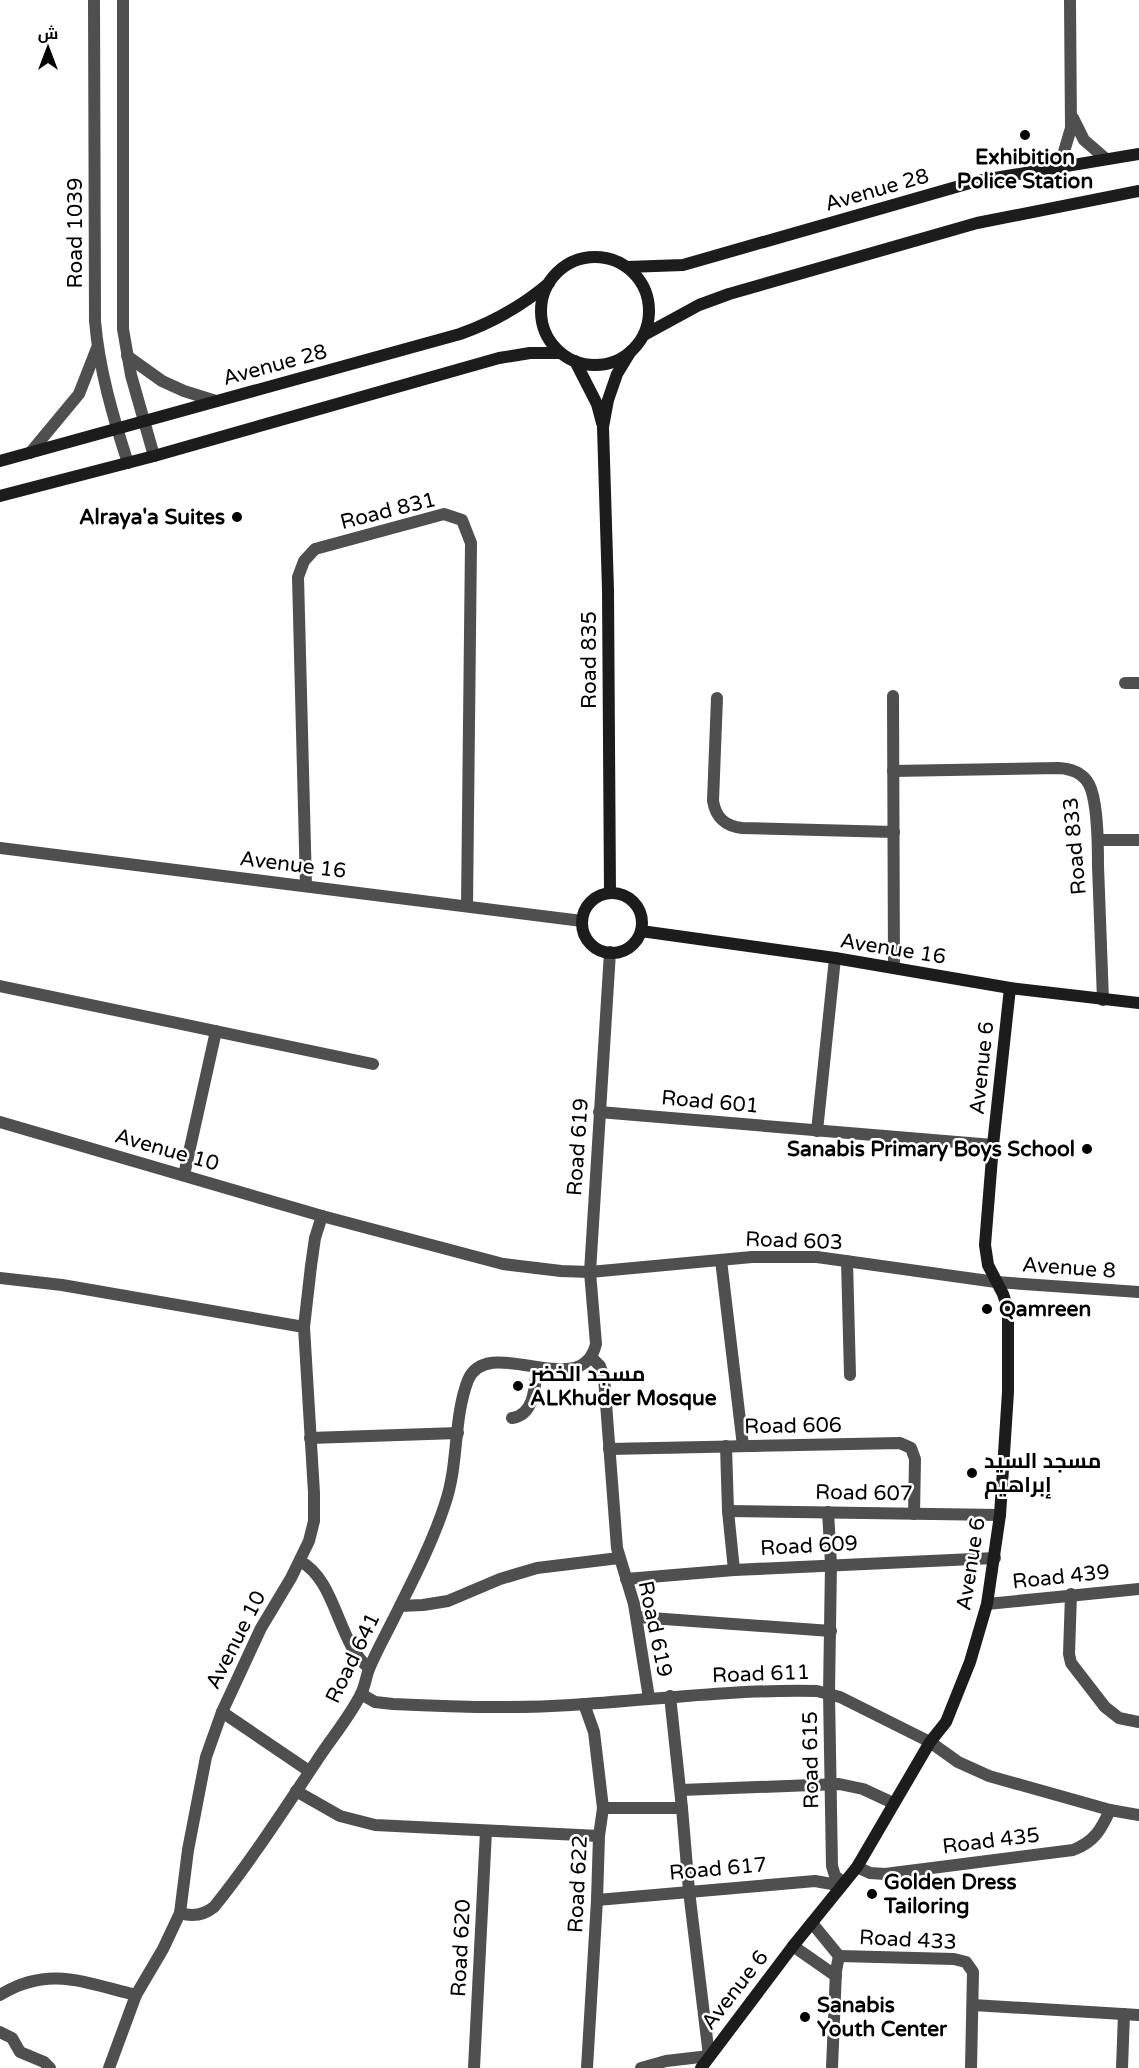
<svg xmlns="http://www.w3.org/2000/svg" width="1139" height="2068" font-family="'Varela Round',Cairo,sans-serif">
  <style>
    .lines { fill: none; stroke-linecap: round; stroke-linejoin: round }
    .street { stroke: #4f4f4f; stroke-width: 12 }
    .secondary { stroke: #1c1c1c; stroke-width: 12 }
    .poi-dot { fill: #000; stroke: #fff; stroke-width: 2 }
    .labels { text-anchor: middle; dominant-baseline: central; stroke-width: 5; stroke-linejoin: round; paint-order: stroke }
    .poi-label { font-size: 21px; font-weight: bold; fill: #000; stroke: #fff; text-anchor: start }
    .street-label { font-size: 21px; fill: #000; stroke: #fff }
  </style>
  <rect width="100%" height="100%" fill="#fff"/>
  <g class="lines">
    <!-- street -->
    <g class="street">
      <path d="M94 0 95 321C99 369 113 417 128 463"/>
      <polyline points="123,0 123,329 131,375 154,456"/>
      <polyline points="1073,118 1084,140 1106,159"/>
      <polyline points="1056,167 1063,155 1071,128 1070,0"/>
      <polyline points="127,356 162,381 184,391 216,401"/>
      <polyline points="30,453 79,394 97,348"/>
      <polyline points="1125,683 1139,683"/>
      <polyline points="893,696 894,968"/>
      <path d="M717 698 713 801C716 818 725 826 742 828L894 832"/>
      <path d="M893 771 1059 768C1073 769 1086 774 1091 789 1098 809 1098 845 1098 866 1100 911 1101 955 1103 1000"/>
      <polyline points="1098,840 1139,840"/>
      <polyline points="0,848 582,921"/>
      <polyline points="306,886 298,577 304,561 315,549 444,514 462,520 471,543 467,906"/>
      <polyline points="0,986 373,1064"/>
      <polyline points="599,1112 993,1145"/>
      <polyline points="0,1122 322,1216 503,1264 561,1271 590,1272 752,1257 817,1257 996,1282 1139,1292"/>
      <polyline points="817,1131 835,958"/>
      <polyline points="184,1175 216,1031"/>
      <polyline points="721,1260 743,1446"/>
      <polyline points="847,1261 850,1375"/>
      <polyline points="0,1278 62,1285 304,1327"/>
      <polyline points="591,1357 600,1366 604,1377 617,1548 634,1604 649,1698"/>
      <path d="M512 1418C535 1415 535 1385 537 1367"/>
      <polyline points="310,1438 458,1433"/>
      <polyline points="726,1446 728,1511 734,1570"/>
      <polyline points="609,1449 900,1443 911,1448 915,1459 914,1514"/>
      <polyline points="728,1511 1000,1515"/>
      <polyline points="828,1512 831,1564 829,1693 832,1866 835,1876 844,1883"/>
      <path d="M300 1561C337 1581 337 1642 369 1668"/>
      <polyline points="626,1579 734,1570 995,1558"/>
      <polyline points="1071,1594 1069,1654 1071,1663 1105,1707 1119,1718 1139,1722"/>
      <polyline points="987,1604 1139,1589"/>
      <polyline points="400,1606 423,1605 448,1601 500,1579 537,1568 619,1558"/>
      <polyline points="637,1617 831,1631"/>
      <path d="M361 1694 375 1702 393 1704C452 1707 512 1709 571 1705 653 1700 735 1689 817 1691L840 1697 930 1742 958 1762 989 1776 1110 1810 1139 1815"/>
      <polyline points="584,1704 594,1732 603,1808 599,1836 597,1900 587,2068"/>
      <polyline points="222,1712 309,1771"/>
      <polyline points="681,1790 839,1784 863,1789 893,1803"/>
      <polyline points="296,1791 340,1816 375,1825 599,1836"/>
      <polyline points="603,1808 682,1808"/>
      <path d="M857 1867 870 1873 885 1874 1073 1850C1094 1842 1101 1830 1110 1810"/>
      <polyline points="597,1900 815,1881 832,1884 840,1888"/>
      <path d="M180 1913C193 1917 204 1915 214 1907 251 1861 283 1811 316 1762 330 1740 349 1718 361 1694 365 1686 366 1677 369 1669 376 1652 385 1636 393 1620 412 1582 432 1544 445 1504 459 1464 453 1419 468 1380 488 1332 582 1404 596 1344L590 1272 610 952"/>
      <polyline points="812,1923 839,1956"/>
      <polyline points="793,1946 836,1976"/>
      <polyline points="839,1956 954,1959 966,1962 973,1972 971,2068"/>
      <path d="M0 1995C49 1965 85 1983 136 1995"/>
      <polyline points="973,2005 1139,2015"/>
      <polyline points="0,2032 12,2038 20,2052 44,2062 50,2068"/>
      <polyline points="109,2068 136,1995 163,1949 180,1913 188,1850 206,1757 222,1712 261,1628 291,1578 309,1541 314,1521 314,1493 304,1327 311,1266 315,1238 322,1216"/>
      <polyline points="474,2068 486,1831"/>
      <polyline points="641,2068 666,2061 709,2056 689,1891 682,1808 670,1696"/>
      <polyline points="832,2068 836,1971 839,1956"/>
      <polyline points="1122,2068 1124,2014"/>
    </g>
    <!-- secondary -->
    <g class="secondary">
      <circle cx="595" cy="311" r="54"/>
      <polyline points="627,267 683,265 977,181 1139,154"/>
      <polyline points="644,335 699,305 729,294 977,223 1139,191"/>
      <polyline points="575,361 597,404 602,423"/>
      <path d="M0 461 460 334C494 322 522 306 549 283"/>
      <polyline points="0,496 154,456 499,358 530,353 560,353"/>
      <polyline points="610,893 608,590 603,427 608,400 617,374 631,351"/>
      <circle cx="612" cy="923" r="30"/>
      <polyline points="641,931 835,958 1010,988 1139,1003"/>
      <polyline points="701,2068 793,1946 857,1867 930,1742 946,1722 970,1662 987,1604 1000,1515 1008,1392 1008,1309 1003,1294 988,1265 985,1245 993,1145 1010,988"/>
    </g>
  </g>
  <!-- markers -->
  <g class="poi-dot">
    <circle cx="1025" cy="135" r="6"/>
    <circle cx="237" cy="517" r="6"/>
    <circle cx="1087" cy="1149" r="6"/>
    <circle cx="987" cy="1309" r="6"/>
    <circle cx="518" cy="1386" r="6"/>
    <circle cx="972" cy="1473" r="6"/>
    <circle cx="872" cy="1894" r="6"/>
    <circle cx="805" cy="2017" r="6"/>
  </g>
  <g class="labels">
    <!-- poi labels -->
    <g class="poi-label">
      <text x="1025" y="157" text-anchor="middle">Exhibition<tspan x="1025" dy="24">Police Station</tspan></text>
      <text x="225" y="517" text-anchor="end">Alraya'a Suites</text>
      <text x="1075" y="1149" text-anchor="end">Sanabis Primary Boys School</text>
      <text x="999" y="1309">Qamreen</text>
      <text x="530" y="1374">مسجد الخضر<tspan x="530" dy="24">ALKhuder Mosque</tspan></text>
      <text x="984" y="1461">مسجد السيد<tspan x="984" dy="24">إبراهيم</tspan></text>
      <text x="884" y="1882">Golden Dress<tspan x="884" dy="24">Tailoring</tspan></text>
      <text x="817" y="2005">Sanabis<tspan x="817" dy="24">Youth Center</tspan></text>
    </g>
    <!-- street labels -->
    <g class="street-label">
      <text transform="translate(877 190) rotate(-16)">Avenue 28</text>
      <text transform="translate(75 233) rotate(-90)">Road 1039</text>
      <text transform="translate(275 365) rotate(-15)">Avenue 28</text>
      <text transform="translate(388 511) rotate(-14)">Road 831</text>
      <text transform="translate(589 660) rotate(-90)">Road 835</text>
      <text transform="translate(1075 846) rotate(-95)">Road 833</text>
      <text transform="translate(293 865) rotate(7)">Avenue 16</text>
      <text transform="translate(893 949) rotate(9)">Avenue 16</text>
      <text transform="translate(982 1068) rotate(-84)">Avenue 6</text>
      <text transform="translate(710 1102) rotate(5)">Road 601</text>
      <text transform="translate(578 1147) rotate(-86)">Road 619</text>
      <text transform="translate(167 1150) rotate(16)">Avenue 10</text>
      <text transform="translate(794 1241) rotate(2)">Road 603</text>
      <text transform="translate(1069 1268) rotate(4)">Avenue 8</text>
      <text transform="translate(793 1426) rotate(-1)">Road 606</text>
      <text transform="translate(864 1493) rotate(1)">Road 607</text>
      <text transform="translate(809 1546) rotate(-3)">Road 609</text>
      <text transform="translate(971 1564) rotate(-81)">Avenue 6</text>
      <text transform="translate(1061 1577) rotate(-6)">Road 439</text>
      <text transform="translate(655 1629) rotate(78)">Road 619</text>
      <text transform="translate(236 1640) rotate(-63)">Avenue 10</text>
      <text transform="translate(353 1658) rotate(-64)">Road 641</text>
      <text transform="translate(761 1674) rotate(-2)">Road 611</text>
      <text transform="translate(811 1760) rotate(-91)">Road 615</text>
      <text transform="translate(991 1841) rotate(-7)">Road 435</text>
      <text transform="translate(718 1869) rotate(-5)">Road 617</text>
      <text transform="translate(578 1884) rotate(-87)">Road 622</text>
      <text transform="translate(908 1940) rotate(3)">Road 433</text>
      <text transform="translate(461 1948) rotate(-87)">Road 620</text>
      <text transform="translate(735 1990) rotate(-52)">Avenue 6</text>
    </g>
  </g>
  <!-- north arrow -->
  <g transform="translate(48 48)" stroke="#ffffff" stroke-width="4.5" paint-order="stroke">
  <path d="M0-4.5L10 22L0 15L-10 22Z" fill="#000000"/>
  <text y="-9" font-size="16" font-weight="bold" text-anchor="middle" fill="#000000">ش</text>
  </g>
</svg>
